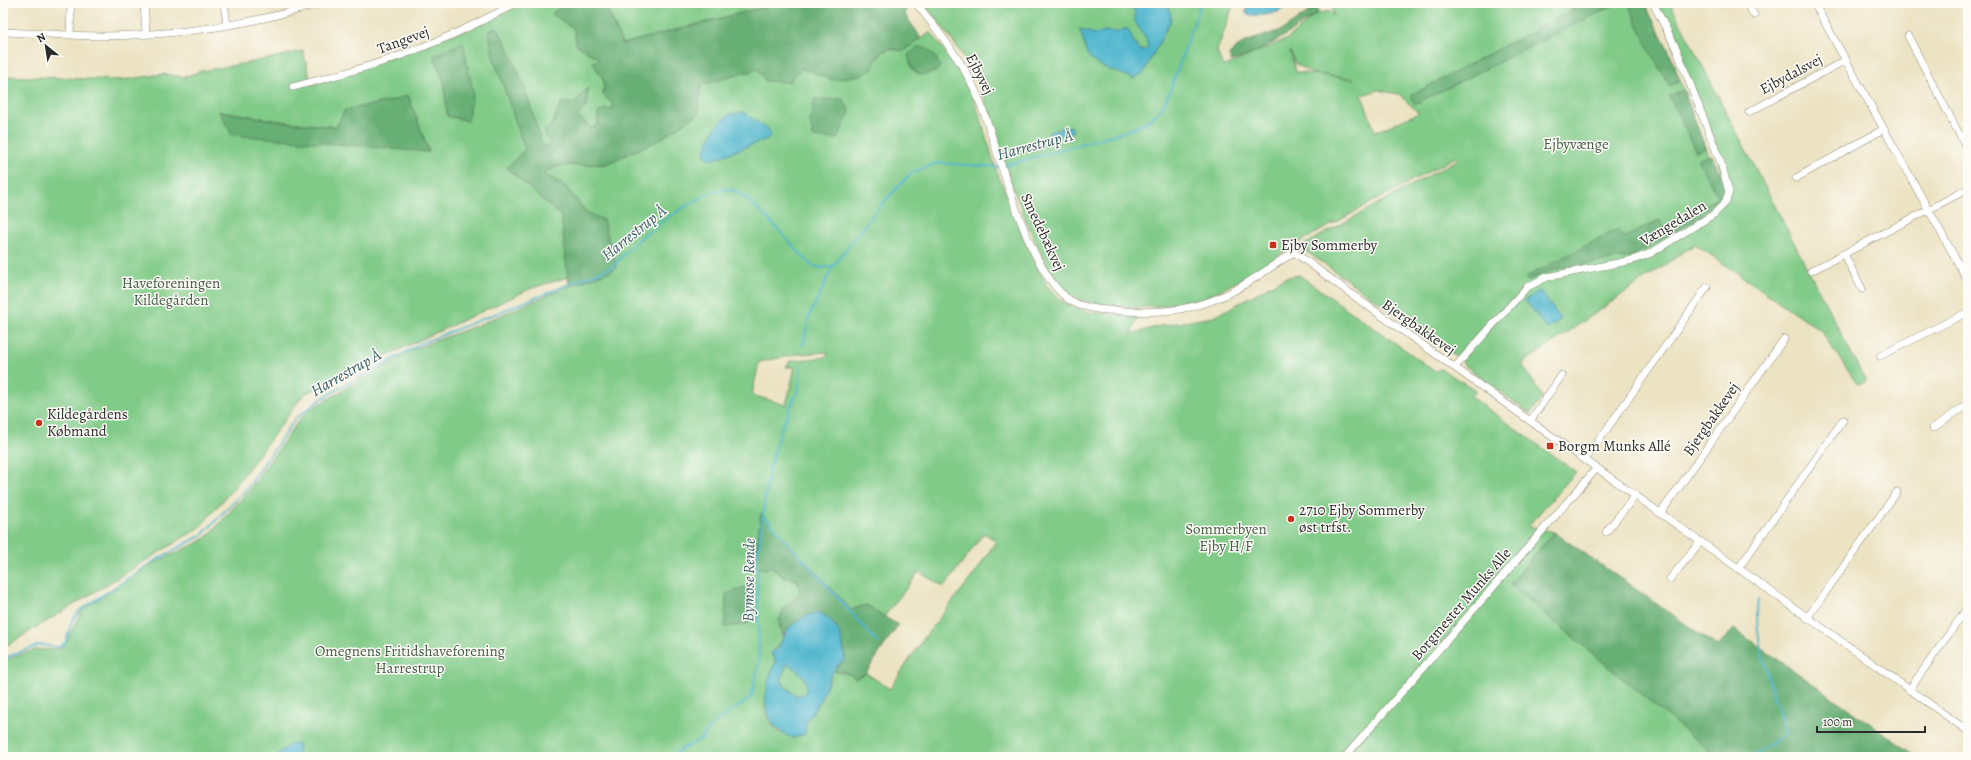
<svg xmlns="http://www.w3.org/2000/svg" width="1971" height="760" font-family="Alegreya,serif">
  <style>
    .green { fill: #81cb88; stroke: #567b5a; fill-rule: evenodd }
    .forest { fill: #68af74; stroke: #4a6d50 }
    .water { fill: #4fb6cd; stroke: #3d707c; fill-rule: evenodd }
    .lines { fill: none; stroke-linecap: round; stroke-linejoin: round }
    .stream { stroke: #4fb6cd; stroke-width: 2 }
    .minor-casing { stroke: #8c8777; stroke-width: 8 }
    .minor { stroke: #fff; stroke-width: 7 }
    .poi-dot { fill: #c8321e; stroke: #fdfcf7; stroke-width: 1.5 }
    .labels { text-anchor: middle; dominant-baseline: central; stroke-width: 3; stroke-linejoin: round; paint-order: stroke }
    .street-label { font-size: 15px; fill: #2b2b2b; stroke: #fdfcf7 }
    .park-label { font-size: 15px; fill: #455b47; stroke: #fdfcf7 }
    .poi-label { font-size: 15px; fill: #2b2b2b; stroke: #fdfcf7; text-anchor: start }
    .water-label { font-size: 16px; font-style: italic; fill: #385c64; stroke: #fdfcf7 }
  </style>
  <rect width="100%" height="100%" fill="#fdfcf7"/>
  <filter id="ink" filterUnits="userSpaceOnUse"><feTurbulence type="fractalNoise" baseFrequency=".025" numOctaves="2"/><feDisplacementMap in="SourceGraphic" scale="8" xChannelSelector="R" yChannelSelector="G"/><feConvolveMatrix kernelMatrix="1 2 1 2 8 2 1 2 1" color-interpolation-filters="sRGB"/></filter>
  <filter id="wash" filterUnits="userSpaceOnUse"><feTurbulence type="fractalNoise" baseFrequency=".012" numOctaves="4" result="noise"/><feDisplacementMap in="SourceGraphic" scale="16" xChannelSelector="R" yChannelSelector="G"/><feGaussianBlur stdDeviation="0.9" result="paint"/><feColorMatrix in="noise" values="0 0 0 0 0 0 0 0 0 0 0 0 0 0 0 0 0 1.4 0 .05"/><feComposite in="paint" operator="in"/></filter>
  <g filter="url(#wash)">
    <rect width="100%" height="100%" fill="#ece3c3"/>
    <!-- green -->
    <g class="green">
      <path d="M521 3H565L552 14 574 29 577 45 601 59 593 62 604 81 603 95 613 104 612 111 598 125 591 128 578 116 587 105V89L573 104 562 102 551 127 550 146 542 147 507 168 561 216 568 277 532 288 304 394 237 484 199 528 3 648V76L122 80 163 74 184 77 201 71 258 61 303 51 312 85 484 23ZM408 95 429 152 220 111 286 122 336 127 345 110 392 101Z"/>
      <polygon points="605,3 779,3 622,44"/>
      <path d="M923 3H1234L1217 51 1223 67 1287 39 1316 14 1330 11 1334 16 1331 3H1644L1668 49 1722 192 1717 147 1657 3H1670L1866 382 1857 384 1820 330 1695 244 1522 364 1543 397 1530 414 1463 364V361L1300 247 1457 160 1456 157C1407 183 1358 210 1309 237 1275 256 1244 281 1208 296 1179 309 1092 314 1067 293 1055 283 1046 266 1040 252 1025 220 1012 187 1001 153 993 130 988 103 977 81 963 53 943 27 923 3ZM1290 51 1296 64 1312 73 1354 79 1296 72ZM1378 90 1399 94 1419 113 1375 132 1362 95Z"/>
      <path d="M931 32 964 78 977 107 997 172 1031 254 1046 284 1060 300 1072 307 1086 312 1139 316 1131 334 1160 326 1214 317 1284 278 1299 275 1435 371 1441 369 1477 391 1470 396 1576 472 1528 526 1554 532 1510 584 1716 757H3V660L35 650 59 649 64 646 82 610 131 577 156 562 201 541 211 533 250 489 297 423 309 410 414 349 478 325 569 286 611 271 616 267 603 220 586 212 565 186 542 173 559 166 606 164 698 114 701 85 759 69 801 68 833 80 872 68C881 51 883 47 903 51ZM828 352 826 357 790 361 786 367H795L786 405 752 395 759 362 799 354ZM761 514 851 610 866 605 884 617 919 572 944 587 984 533 996 541 978 569 923 639 890 689 866 673 862 676 833 671 820 701 805 722 806 727 780 733C776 728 771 724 768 719 761 705 770 675 776 661L771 653C795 633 774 631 780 618 782 615 783 610 785 607 793 594 804 599 798 580L785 578 770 566 766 569 754 567Z"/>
      <path d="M787 664C798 669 811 680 805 693L797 696 784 686 781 678Z"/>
    </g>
    <!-- forest -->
    <g class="forest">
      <path d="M565 3H605L622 44 779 3H908L909 5 904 13 921 38 903 51 889 48 880 53 872 69 865 74 833 80 801 68 789 82 765 81 758 69 701 85 698 114 659 140 606 164 559 166 543 173 565 186 586 212 603 220 616 267 611 271 569 286 561 216 507 168 525 149 493 56 489 31 497 27C518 64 531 105 542 146H550L544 130 551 127 562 102 573 104 588 88 587 105 578 116 591 128 598 125V113L604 109 612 110 613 104 603 95 604 81 593 62 600 59 576 45 574 29 552 14Z"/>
      <polygon points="1586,3 1618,3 1415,104 1411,95"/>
      <polygon points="1628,3 1644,3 1668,49 1680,81 1670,86 1649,50"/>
      <path d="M1314 8 1319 10 1316 14C1290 32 1263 53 1231 61L1229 54 1243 43 1284 29Z"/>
      <polygon points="463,42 473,92 468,121 447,116 444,82 434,56"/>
      <path d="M918 47C931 47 935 56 940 66L936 72 920 75 912 69 908 55Z"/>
      <polygon points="1683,90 1705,148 1696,152 1669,96"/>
      <polygon points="408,95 429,152 232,135 219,111 286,122 336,127 345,110 392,101"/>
      <polygon points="815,99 843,99 850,112 837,139 813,137 810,120"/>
      <polygon points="1712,155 1726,191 1722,195 1725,203 1630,257 1555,269 1528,280 1526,277 1618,229 1624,238 1659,220 1665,229 1718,197 1697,160"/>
      <path d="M761 513 851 610 866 605 898 625 866 673 855 679C850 671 842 672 833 671L845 660V650L805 616 789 627 783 636 779 620 784 608 795 599 800 592 798 580 785 578 770 566 766 569 754 567Z"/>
      <polygon points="1554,532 1717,646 1734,629 1918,757 1716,757 1510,584"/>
      <polygon points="748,586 748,624 725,627 726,594"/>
    </g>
    <!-- water -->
    <g class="water">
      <path d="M1128 3H1167L1171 16 1170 22 1144 72 1134 79C1120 72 1094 68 1087 53 1083 45 1084 37 1079 29L1095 34 1105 31 1117 32 1127 28 1137 48 1143 51 1148 48 1146 39 1135 22V12Z"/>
      <path d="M1247 3H1290C1280 15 1261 17 1246 14Z"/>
      <polygon points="743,112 769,130 771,135 767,139 712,160 707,158 704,152 714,129 728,115"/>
      <polygon points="1071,126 1073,132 1050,138 1048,132"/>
      <polygon points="1540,291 1561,319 1547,329 1525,300"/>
      <path d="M819 612C839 623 843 638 845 660L837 666 831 675 820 701 806 722 805 734 793 738C757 723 762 692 776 661L771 653 774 650H777L789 627 805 616ZM787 664C798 669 811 680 805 693L797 696 784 686 781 678Z"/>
      <polygon points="291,743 298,744 299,748 296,757 275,757"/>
    </g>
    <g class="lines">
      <!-- stream -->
      <g class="stream">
        <polyline points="1004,166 1130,130 1147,122 1162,108 1171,88 1201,3"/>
        <polyline points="803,345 809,317 833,266"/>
        <polyline points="763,518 767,519 878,643"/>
        <path d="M3 658 40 645 59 647 65 643 72 621 80 610 156 560 202 535 248 487 296 418 324 397 420 344 612 267C619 261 624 253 631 247 646 231 712 183 732 190 752 197 795 249 812 266L823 268 833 266 882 204 911 173 937 163 999 167"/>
        <polyline points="668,757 701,739 714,723 751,698 759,663 757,560 769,470 781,429 799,388 801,366"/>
        <path d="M1753 757 1785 733C1774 694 1752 639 1758 600"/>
      </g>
    </g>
  </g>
  <g filter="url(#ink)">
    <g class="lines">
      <!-- minor casing -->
      <g class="minor-casing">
        <g id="minor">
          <polyline points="144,3 146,33"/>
          <polyline points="224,3 227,25"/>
          <path d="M916 3C938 31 960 58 975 90 998 139 1026 283 1077 304 1092 310 1109 310 1125 311 1152 313 1182 311 1208 302 1239 292 1267 269 1294 252L1358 299 1968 731"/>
          <polyline points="1747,3 1754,15"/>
          <polyline points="1814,3 1968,281"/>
          <path d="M3 32C36 33 70 36 103 36 176 35 251 25 321 3"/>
          <polyline points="70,34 71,3"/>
          <polyline points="1908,36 1968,151"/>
          <path d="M293 87C338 75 382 64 425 46 456 34 486 19 516 3"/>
          <polyline points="1749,112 1846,60"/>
          <polyline points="1796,178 1884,129"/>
          <polyline points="1844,254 1862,289"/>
          <polyline points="1811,271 1968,189"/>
          <polyline points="1880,356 1968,312"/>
          <polyline points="1455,367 1527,287 1547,277 1633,260 1651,253 1714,214 1725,203 1729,192 1721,163 1676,48 1653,3"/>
          <polyline points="1530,421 1562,375"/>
          <polyline points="1933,428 1968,404"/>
          <polyline points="1585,460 1707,287"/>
          <polyline points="1660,514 1784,339"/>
          <polyline points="1606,532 1635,496"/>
          <polyline points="1738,569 1843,420"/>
          <polyline points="1670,579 1700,542"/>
          <polyline points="1807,618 1897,492"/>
          <polyline points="1909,690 1968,607"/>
          <polyline points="1345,757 1597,468"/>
        </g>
      </g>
      <!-- minor -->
      <use href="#minor" class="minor"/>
    </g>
  </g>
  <!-- markers -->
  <g class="poi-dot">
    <rect x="1269" y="241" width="8" height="8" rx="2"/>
    <circle cx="39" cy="423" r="4"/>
    <rect x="1546" y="442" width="8" height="8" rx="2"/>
    <circle cx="1291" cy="519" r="4"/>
  </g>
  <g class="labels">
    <!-- street labels -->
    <g class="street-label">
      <text transform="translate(403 40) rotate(-20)">Tangevej</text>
      <text transform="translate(980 74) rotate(63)">Ejbyvej</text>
      <text transform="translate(1791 74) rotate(-28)">Ejbydalsvej</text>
      <text transform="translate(1673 223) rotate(-31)">Vængedalen</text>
      <text transform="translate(1043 232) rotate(65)">Smedebækvej</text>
      <text transform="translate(1419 327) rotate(35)">Bjergbakkevej</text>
      <text transform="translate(1711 419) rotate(-55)">Bjergbakkevej</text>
      <text transform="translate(1461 604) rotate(-49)">Borgmester Munks Alle</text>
    </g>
    <!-- park labels -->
    <g class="park-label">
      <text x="1576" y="144">Ejbyvænge</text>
      <text x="171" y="283">Haveforeningen<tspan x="171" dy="17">Kildegården</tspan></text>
      <text x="1226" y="529">Sommerbyen<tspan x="1226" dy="17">Ejby H/F</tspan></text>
      <text x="410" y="651">Omegnens Fritidshaveforening<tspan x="410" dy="17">Harrestrup</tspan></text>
    </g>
    <!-- poi labels -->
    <g class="poi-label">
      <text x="1281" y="245">Ejby Sommerby</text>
      <text x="47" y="414">Kildegårdens<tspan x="47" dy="17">Købmand</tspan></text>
      <text x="1558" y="446">Borgm Munks Allé</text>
      <text x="1299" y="510">2710 Ejby Sommerby<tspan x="1299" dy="17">øst trfst.</tspan></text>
    </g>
    <!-- water labels -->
    <g class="water-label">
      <text transform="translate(1035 145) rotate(-15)">Harrestrup Å</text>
      <text transform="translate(634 233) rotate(-39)">Harrestrup Å</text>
      <text transform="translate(346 373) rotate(-30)">Harrestrup Å</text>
      <text transform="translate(749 580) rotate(-89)">Bymose Rende</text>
    </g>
  </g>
  <!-- margin -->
  <rect width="1971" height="760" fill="none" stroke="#fdfcf7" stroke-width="16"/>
  <!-- north arrow -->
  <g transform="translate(46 46) rotate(330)" stroke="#fdfcf7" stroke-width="3" paint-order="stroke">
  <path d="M0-3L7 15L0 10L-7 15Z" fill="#2b2b2b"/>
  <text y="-6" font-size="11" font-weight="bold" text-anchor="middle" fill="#2b2b2b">N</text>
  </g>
  <!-- scale -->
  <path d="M1817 726v6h108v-6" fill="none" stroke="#2b2b2b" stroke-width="2"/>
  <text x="1823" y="726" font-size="12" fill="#2b2b2b" stroke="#fdfcf7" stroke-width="3" paint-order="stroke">100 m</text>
</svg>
